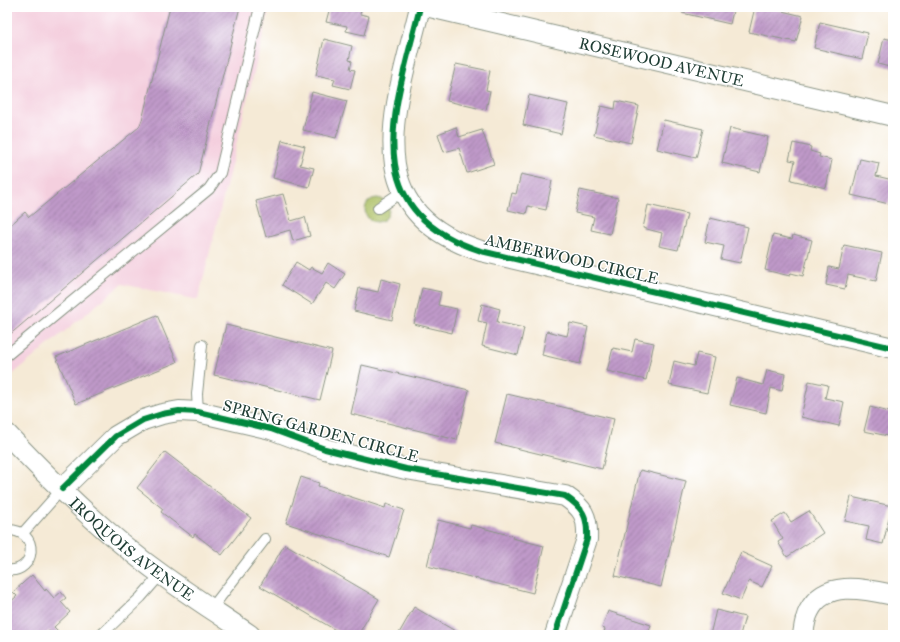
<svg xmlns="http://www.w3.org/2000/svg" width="900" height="642" font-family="'IM FELL Great Primer',serif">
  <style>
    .built { fill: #f4cfde }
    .green { fill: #acbf63; stroke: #667e4c }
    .building { fill: url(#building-hatch) }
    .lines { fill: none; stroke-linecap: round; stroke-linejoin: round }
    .service-casing { stroke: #8a9485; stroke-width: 12 }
    .minor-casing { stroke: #8a9485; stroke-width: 22 }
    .service { stroke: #fff; stroke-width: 10 }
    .minor { stroke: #fff; stroke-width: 20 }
    .cycleway-casing { stroke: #fff; stroke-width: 8 }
    .cycleway { stroke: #00873e; stroke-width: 6 }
    .labels { text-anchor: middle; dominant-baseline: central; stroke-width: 3; stroke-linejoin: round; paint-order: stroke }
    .street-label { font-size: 16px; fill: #1f3d34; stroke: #fff }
  </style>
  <defs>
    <pattern id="building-hatch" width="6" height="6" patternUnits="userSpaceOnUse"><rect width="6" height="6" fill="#bf99c9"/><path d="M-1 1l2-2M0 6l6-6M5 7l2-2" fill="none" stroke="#9b7ea4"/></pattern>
  </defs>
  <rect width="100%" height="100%" fill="#fff"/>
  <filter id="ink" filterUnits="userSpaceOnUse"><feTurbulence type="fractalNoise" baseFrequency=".025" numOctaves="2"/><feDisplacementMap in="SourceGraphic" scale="8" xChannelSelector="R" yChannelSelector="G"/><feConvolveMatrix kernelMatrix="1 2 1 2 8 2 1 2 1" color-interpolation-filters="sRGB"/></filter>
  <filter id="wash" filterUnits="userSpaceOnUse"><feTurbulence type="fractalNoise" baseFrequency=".012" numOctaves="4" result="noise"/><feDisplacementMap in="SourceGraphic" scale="16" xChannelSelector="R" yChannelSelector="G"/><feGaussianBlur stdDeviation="0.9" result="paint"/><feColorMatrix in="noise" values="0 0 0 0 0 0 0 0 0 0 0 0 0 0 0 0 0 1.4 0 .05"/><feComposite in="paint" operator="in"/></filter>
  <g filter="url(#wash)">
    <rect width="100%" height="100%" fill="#f5ead6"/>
    <!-- built -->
    <polygon class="built" points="7,7 270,7 198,300 122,284 7,379"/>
    <!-- green -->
    <circle class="green" cx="377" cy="210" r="12"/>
    <g id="blocks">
      <!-- building -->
      <g class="building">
        <polygon points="170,7 240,7 198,174 7,337 7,228 25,212 29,217 139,127 142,120"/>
        <polygon points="330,7 362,7 360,14 369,16 364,35 346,31 347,26 326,22"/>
        <polygon points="684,7 734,7 730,24 682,13"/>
        <polygon points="755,7 765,7 803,16 796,42 749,32"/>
        <polygon points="820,22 868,33 862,59 814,48"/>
        <polygon points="884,38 893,40 893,68 878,64"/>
        <polygon points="324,39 352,46 349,60 352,61 350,69 355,70 350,89 333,85 335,79 316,75"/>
        <polygon points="456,64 490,71 486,90 490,91 486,110 447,101"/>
        <polygon points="312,92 347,101 336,138 303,130"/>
        <polygon points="529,95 568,104 561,134 523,125"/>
        <polygon points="616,101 639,106 631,143 594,135 601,106 615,109"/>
        <polygon points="664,120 703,129 696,158 657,149"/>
        <polygon points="456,127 459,137 482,130 494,164 467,173 459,148 444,152 438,134"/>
        <polygon points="730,128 768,137 760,172 722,163"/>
        <polygon points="282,140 305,146 300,165 314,168 309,187 273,178"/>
        <polygon points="793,143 811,147 810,151 820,154 819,157 832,160 826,188 791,180 795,161 789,160"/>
        <polygon points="860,159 879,163 876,176 893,180 889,204 851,195"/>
        <polygon points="521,174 552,181 546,210 528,206 526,214 508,210 512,193 516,194"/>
        <polygon points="580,190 618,198 610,234 591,230 594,217 575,213"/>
        <polygon points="283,194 291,221 305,217 310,236 293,241 290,230 266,237 256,201"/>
        <polygon points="648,205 687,214 678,250 659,246 662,233 643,228"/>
        <polygon points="710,218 748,227 740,263 721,259 724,246 705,242"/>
        <polygon points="773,235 792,239 793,235 812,240 803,276 791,273 790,276 765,270"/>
        <polygon points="844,245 882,253 876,281 848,275 845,289 826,285 829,267 839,269"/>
        <polygon points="296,262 309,270 311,267 322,273 328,263 345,274 335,289 326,283 312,304 282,285"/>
        <polygon points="381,279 400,284 392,320 354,311 359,288 378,292"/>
        <polygon points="422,288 441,292 438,305 457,309 452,333 414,324"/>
        <polygon points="482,304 500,309 497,322 524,328 518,355 482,346 487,323 478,321"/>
        <polygon points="157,315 177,362 76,404 56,357"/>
        <polygon points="570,323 588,327 580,364 542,355 547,331 567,336"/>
        <polygon points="226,325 332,351 320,400 214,375"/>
        <polygon points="635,339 654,343 646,380 607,371 613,348 632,352"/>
        <polygon points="697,353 715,357 707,393 669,385 674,361 694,366"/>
        <polygon points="362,365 469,390 457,440 351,414"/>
        <polygon points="767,370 785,374 782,391 771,388 766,413 730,405 737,378 763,385"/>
        <polygon points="809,381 828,385 825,398 844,402 839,426 801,417"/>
        <polygon points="507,394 614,419 602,469 495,443"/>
        <polygon points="892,397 893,437 864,431 870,407 889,412"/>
        <polygon points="165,452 251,518 222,555 195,534 193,537 161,512 163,509 137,488"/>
        <polygon points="640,470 686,481 661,587 615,576"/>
        <polygon points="301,477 319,483 318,486 385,508 386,504 404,510 389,557 286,523"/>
        <polygon points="851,497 892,506 883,544 866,540 869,526 845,521"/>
        <polygon points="809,511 823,533 787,557 778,542 783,539 772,521 785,513 791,522"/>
        <polygon points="438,520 470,528 471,525 513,536 512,538 544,546 533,593 427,566"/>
        <polygon points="285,544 379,599 358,635 344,635 260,586"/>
        <polygon points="741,552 772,566 762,587 749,581 741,600 723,593"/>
        <polygon points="32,575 45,591 46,589 54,598 61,592 66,598 61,602 70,612 54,627 59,632 56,635 52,635 49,631 45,635 7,635 7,605 17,596 13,592"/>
        <polygon points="414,607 462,635 398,635"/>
        <polygon points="716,610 745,617 740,635 710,635"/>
        <polygon points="608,611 651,625 648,635 603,635 605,629 602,628"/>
      </g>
    </g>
  </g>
  <g filter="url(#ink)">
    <use href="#blocks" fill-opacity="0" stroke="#8a9485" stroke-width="1"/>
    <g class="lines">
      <!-- service casing -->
      <g class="service-casing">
        <g id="service">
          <polyline points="378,208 403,191"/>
          <polyline points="7,355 209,189 220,173 260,7"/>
          <polyline points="198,412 197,394 202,345"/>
          <path d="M7 530C41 529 36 574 7 570"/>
          <polyline points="23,533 62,489"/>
          <polyline points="211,609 265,539"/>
          <polyline points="101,635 141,597 161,574"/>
        </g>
      </g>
      <!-- minor casing -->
      <g class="minor-casing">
        <g id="minor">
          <path d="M420 7C397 104 352 209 481 251L893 348"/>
          <path id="s1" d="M430 7 893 116"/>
          <path id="s2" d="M7 434C54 484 106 535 162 575 191 596 221 615 250 635"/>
          <path d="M62 489 116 436 143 420 162 414 179 411 198 412 271 429 325 449 406 469 565 496C583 508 588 516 587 539L555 635"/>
          <path d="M803 635C804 628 805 618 809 611 825 579 865 589 893 595"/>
        </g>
      </g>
      <!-- service -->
      <use href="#service" class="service"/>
      <!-- minor -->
      <use href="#minor" class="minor"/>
      <!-- cycleway casing -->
      <g class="cycleway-casing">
        <g id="cycleway">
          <path d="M420 7C397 104 352 209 481 251L893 348"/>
          <path d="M62 489 116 436 143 420 162 414 179 411 198 412 271 429 325 449 406 469 565 496C583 508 588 516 587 539L555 635"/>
        </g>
      </g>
      <!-- cycleway -->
      <use href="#cycleway" class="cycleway"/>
    </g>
  </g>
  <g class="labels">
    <!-- street labels -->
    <g class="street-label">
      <text stroke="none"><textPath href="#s1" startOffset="238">ROSEWOOD AVENUE</textPath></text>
      <text transform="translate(572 259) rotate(13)">AMBERWOOD CIRCLE</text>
      <text transform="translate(321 431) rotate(15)">SPRING GARDEN CIRCLE</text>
      <text stroke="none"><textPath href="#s2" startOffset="170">IROQUOIS AVENUE</textPath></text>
    </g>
  </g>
  <!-- margin -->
  <rect width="900" height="642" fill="none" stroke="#fff" stroke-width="24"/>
</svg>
